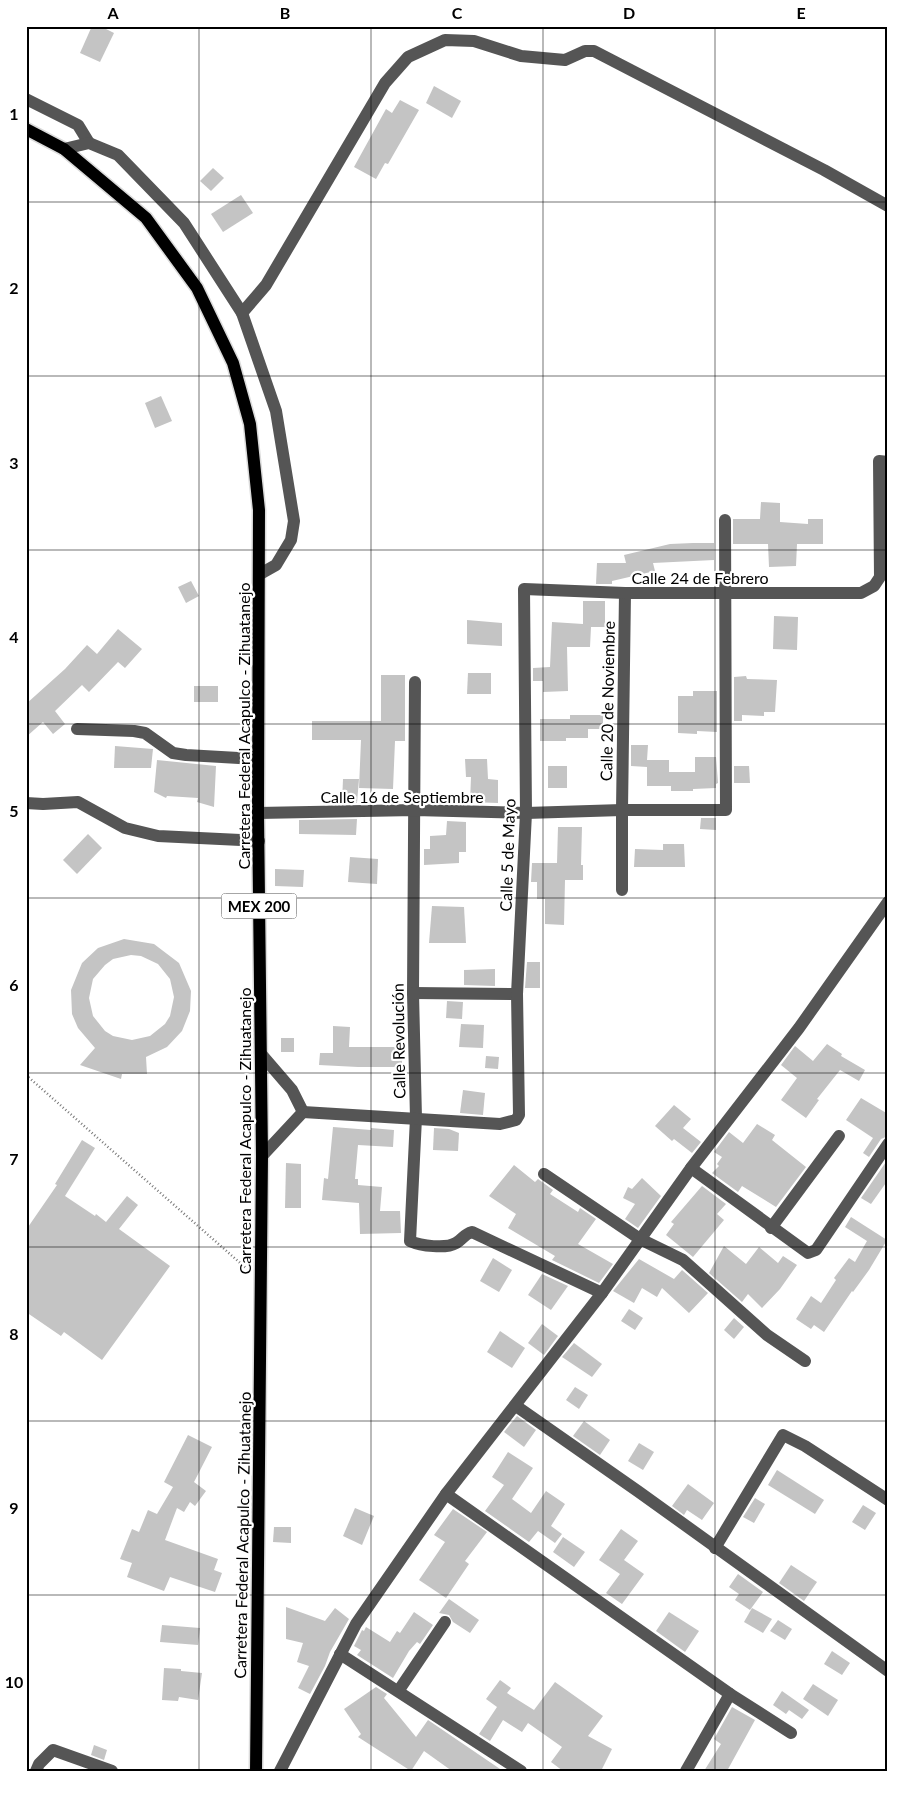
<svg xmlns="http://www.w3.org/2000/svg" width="914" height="1797" font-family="Lato,sans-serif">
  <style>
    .building { fill: #c4c4c4; fill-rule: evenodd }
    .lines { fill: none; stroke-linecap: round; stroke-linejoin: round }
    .major-casing { stroke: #dbdbdb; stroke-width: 15 }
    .path { stroke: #777; stroke-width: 2.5; stroke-dasharray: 1 2.5; stroke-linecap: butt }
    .minor { stroke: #555; stroke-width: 12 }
    .major { stroke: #000; stroke-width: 12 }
    .grid { fill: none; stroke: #000; stroke-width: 1; stroke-opacity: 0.55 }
    .labels { text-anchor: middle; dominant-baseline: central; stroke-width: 4.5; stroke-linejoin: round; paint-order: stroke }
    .shield { fill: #fff; stroke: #4c4c4c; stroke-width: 1 }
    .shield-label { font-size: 15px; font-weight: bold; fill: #000 }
    .street-label { font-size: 16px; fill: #000; stroke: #fff }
    .neatline { fill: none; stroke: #000; stroke-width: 2 }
    .grid-label { font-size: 16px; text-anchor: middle; font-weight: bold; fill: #000 }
  </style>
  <rect width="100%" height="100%" fill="#fff"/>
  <!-- building -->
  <g class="building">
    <polygon points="92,26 100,26 114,33 100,62 80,53"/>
    <polygon points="434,86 461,101 452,118 426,103"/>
    <polygon points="400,100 419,110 388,164 385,163 376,179 354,167 386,109 392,113"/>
    <polygon points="213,168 224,178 211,191 200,181"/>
    <polygon points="241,195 253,213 223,232 211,214"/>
    <polygon points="161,396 172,421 155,428 145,403"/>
    <polygon points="761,502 780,503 780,522 808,524 808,519 823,519 823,544 797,544 796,566 769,567 768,544 733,544 733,519 760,519"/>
    <polygon points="693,543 714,543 714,560 653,563 655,571 612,581 612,584 596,584 597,563 626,563 624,555 670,544"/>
    <polygon points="191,581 199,596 186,603 178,587"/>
    <polygon points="583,601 605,601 605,627 591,627 590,647 567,647 568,691 543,692 543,681 533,681 533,668 550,667 552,622 583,624"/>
    <polygon points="774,616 798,617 797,650 773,649"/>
    <polygon points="467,620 502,623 502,646 467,644"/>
    <polygon points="118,629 142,649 125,668 118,662 89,692 82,685 55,711 65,724 53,734 43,722 26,737 26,704 65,669 87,645 97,654"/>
    <polygon points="468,673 491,673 491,694 467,694"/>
    <polygon points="381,675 405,675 405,741 395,741 393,789 359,788 361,740 312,740 312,721 381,721"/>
    <polygon points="746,676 747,679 777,680 775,712 764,712 764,716 742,715 742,721 734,721 734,677"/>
    <rect x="194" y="686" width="24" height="16"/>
    <polygon points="693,691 717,691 717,732 697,731 697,734 678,733 678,696 693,696"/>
    <polygon points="570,715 603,715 603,729 588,729 588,738 566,738 566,741 540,741 540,719 570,719"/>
    <polygon points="631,745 648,745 647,760 669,760 669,772 695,772 695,757 716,757 718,783 716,784 716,788 693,789 693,791 671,791 671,786 647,786 647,760 647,767 631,766"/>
    <polygon points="115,746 153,749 151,768 114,768"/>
    <polygon points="465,759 487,759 488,779 498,780 498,803 470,802 471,777 466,777"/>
    <polygon points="157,760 216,766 214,807 197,802 198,798 167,796 166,798 154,792"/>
    <rect x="548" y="766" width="19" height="22"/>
    <polygon points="734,766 749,766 750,783 734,783"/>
    <polygon points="343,779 359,779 357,803 342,803"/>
    <polygon points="701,818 716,818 716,830 700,829"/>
    <polygon points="357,819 356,835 299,834 299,820"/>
    <polygon points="447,821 466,822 466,852 459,852 459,863 424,865 424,849 430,849 430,836 446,835"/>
    <polygon points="558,827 582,827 581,865 583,865 583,880 565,880 564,925 545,924 545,899 537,899 537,882 531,882 532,863 557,863"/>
    <polygon points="88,834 102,848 77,874 63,860"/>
    <polygon points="663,844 684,844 685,867 634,867 635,849 663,850"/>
    <polygon points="350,857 378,859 377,884 348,882"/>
    <polygon points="275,869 304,870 303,887 275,886"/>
    <polygon points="432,906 464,907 466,943 429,943"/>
    <path d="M124 939 154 944 179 963 191 991 190 1011 182 1031 167 1047 146 1057 147 1074H122L121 1079 80 1065 95 1048 78 1028 72 1014 71 990 82 963 98 948ZM131 955 141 956 158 964 170 979 174 997 170 1016 165 1024 150 1036 132 1040 113 1036 105 1031 93 1016 89 998 93 979 105 965 113 959Z"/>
    <polygon points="527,962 540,962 540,988 525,988"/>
    <polygon points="495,969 495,986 464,985 464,970"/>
    <polygon points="447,1001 463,1002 462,1019 446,1018"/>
    <polygon points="461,1024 484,1025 483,1048 459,1047"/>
    <polygon points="333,1026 350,1027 349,1047 402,1047 402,1067 358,1067 319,1065 320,1053 333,1053"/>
    <rect x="281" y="1038" width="13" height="14"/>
    <polygon points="827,1044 842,1054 841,1056 865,1070 859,1081 840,1070 817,1099 819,1100 806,1118 781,1100 797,1078 781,1065 795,1046 813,1061"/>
    <polygon points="486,1056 499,1057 498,1069 485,1068"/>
    <polygon points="463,1090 485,1093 483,1115 460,1113"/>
    <polygon points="861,1098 888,1114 888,1136 881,1139 869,1157 863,1153 873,1138 846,1120"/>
    <polygon points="674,1105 691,1119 683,1128 701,1142 692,1153 674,1139 672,1141 655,1126"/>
    <polygon points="757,1124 775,1135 772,1140 806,1167 776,1207 742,1186 738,1192 712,1173 719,1166 717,1164 722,1157 714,1152 729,1132 743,1143"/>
    <polygon points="333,1127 371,1130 371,1128 394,1130 393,1147 358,1145 355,1179 358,1179 358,1185 382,1187 380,1211 400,1211 401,1233 360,1234 359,1203 322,1200 324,1178 328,1179"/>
    <polygon points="434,1128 449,1129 459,1133 458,1151 433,1150"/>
    <polygon points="82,1140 95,1148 65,1196 95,1216 96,1214 106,1222 127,1196 138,1205 119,1229 170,1266 102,1360 64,1332 61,1336 26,1312 26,1230 57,1185 55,1184"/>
    <polygon points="888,1159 888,1180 871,1204 861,1198"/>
    <polygon points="286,1163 301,1164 301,1208 285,1208"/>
    <polygon points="514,1165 535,1182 538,1179 553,1190 550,1194 578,1212 580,1208 596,1219 578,1244 613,1264 599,1283 552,1260 555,1256 508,1228 516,1214 489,1196"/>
    <polygon points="642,1178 661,1196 638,1228 625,1219 635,1204 623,1198 628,1187 632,1189"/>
    <polygon points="702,1186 726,1204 717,1214 724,1220 693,1257 666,1235 674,1224 671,1222"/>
    <polygon points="851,1217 887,1240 869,1270 853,1292 852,1291 824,1332 814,1325 811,1329 796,1319 811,1296 821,1303 836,1280 834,1278 849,1258 855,1262 867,1241 845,1227"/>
    <polygon points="724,1246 746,1264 759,1247 778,1263 783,1256 797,1265 780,1289 762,1308 748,1294 742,1302 709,1273"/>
    <polygon points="493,1258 512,1270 499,1292 480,1281"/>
    <polygon points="639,1259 674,1279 682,1270 708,1293 689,1313 662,1288 657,1297 642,1288 634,1303 613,1291"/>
    <polygon points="542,1274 568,1286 551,1310 528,1295"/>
    <polygon points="629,1309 643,1318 635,1330 621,1321"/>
    <polygon points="734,1318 744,1327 734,1339 724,1330"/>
    <polygon points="542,1324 558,1336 544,1355 528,1343"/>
    <polygon points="500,1331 525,1348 512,1368 487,1352"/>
    <polygon points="574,1343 602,1364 592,1377 562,1357"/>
    <polygon points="575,1387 588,1395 579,1409 566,1400"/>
    <polygon points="517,1416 536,1430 524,1447 504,1432"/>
    <polygon points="584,1421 610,1440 600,1455 573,1436"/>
    <polygon points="188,1435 212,1447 194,1482 206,1491 195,1506 190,1502 184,1512 177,1508 165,1540 218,1559 214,1570 222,1573 215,1592 170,1577 164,1591 127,1577 132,1563 120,1559 132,1529 139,1532 148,1510 157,1514 173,1487 164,1482"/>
    <polygon points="639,1443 654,1452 643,1470 628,1461"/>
    <polygon points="508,1452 533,1468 512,1499 531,1513 546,1491 565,1504 551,1526 562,1534 555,1543 538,1531 529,1542 485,1511 504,1485 492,1477"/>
    <polygon points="777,1470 824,1500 815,1514 768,1485"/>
    <polygon points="688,1484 714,1503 702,1520 687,1510 684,1515 672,1506"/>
    <polygon points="755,1498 765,1504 754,1523 743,1517"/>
    <polygon points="863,1505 876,1513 865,1530 852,1522"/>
    <polygon points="355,1508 374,1516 362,1545 343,1536"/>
    <polygon points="453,1509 487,1532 465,1561 469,1564 446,1598 419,1580 445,1542 434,1535"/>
    <polygon points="274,1527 291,1527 291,1543 273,1542"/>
    <polygon points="621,1529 638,1541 624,1560 644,1574 622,1604 606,1593 620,1574 599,1560"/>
    <polygon points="563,1537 585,1552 574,1567 553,1552"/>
    <polygon points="791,1565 817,1582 804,1601 779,1583"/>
    <polygon points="738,1574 763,1592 750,1610 735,1600 739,1594 729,1587"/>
    <polygon points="449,1599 479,1620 470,1633 453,1622 449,1615 439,1613"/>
    <polygon points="286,1607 325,1621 335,1608 349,1619 330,1652 325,1666 310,1694 298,1688 309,1666 297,1662 303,1643 286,1639"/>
    <polygon points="752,1608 772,1619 763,1633 744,1622"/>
    <polygon points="414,1612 433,1625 420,1644 417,1642 409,1651 393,1678 357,1655 361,1650 354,1646 362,1630 364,1631 366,1627 390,1642 397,1631 400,1633"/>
    <polygon points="669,1612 699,1631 685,1652 656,1631"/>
    <polygon points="778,1620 792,1629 785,1640 770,1631"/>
    <polygon points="162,1625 200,1628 198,1645 160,1642"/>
    <polygon points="832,1651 850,1663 842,1675 824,1664"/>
    <polygon points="164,1668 181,1669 181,1671 202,1673 198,1700 179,1697 178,1701 162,1700"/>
    <polygon points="500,1680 511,1688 507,1693 534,1710 555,1682 603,1716 588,1736 612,1749 601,1771 563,1771 551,1762 562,1747 528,1723 522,1732 503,1720 490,1741 479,1734 497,1707 486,1699"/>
    <polygon points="813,1684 838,1700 828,1716 803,1699"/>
    <polygon points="376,1687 387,1694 384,1698 416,1737 428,1720 503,1771 452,1771 424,1751 411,1771 358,1737 361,1734 344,1709"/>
    <polygon points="782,1691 809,1710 802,1719 789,1710 786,1714 773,1705"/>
    <polygon points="732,1707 755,1720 727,1771 704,1771 721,1744 714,1739"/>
    <polygon points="94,1745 107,1750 104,1760 91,1755"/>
  </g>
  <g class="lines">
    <!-- major casing -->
    <g class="major-casing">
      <polyline id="major" points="26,129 64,149 146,218 197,288 233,363 250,424 259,510 258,813 262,1156 256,1771"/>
    </g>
    <!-- path -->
    <polyline class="path" points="26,1075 247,1269"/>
    <!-- minor -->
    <g class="minor">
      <polyline points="26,99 78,125 89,143"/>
      <polyline points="64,149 89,143 118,155 184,223 242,313 276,411 294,521 291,540 276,565 260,574"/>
      <polyline points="242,313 266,285 385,83 408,57 445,40 474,41 521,56 565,60 585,51 594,51 824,170 888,206"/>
      <path d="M415 682 413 993 416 1118 410 1241C421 1246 446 1249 456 1243 463 1239 464 1234 472 1232L602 1293"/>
      <polyline points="77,729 134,731 145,733 173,753 186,755 258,759"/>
      <polyline points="26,803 43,804 78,802 125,828 158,836 259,841"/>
      <polyline points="258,813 415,810 526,813 622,810 726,810 725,520"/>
      <polyline points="622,890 622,810 625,593"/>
      <polyline points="413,993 517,994"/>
      <polyline points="261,1054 292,1090 303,1112"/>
      <polyline points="303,1112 500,1124 516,1120 519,1115 517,994 526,813 524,589 625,593 861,593 874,586 880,577 879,461 888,462"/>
      <polyline points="262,1156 303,1112"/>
      <polyline points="691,1168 808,1253 816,1250 888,1144"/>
      <polyline points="544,1174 640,1239 683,1260 767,1335 805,1361"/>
      <polyline points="771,1228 839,1136"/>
      <polyline points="516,1406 639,1492 888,1671"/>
      <polyline points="446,1494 730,1694 791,1733"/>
      <polyline points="715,1548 783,1435 805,1446 888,1500"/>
      <polyline points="340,1654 521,1771"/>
      <polyline points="399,1690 445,1622"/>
      <polyline points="36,1771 39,1764 53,1750 112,1771"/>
      <polyline points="280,1771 356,1624 446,1494 602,1293 691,1168 799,1028 888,902"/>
      <polyline points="686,1771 730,1694"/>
    </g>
    <!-- major -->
    <use href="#major" class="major"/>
  </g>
  <!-- grid -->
  <path class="grid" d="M199 26V1771M371 26V1771M543 26V1771M715 26V1771M26 202H888M26 376H888M26 550H888M26 724H888M26 898H888M26 1073H888M26 1247H888M26 1421H888M26 1595H888"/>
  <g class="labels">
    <!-- shield labels -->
    <rect class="shield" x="221.5" y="893.5" width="75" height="25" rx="4"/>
    <g class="shield-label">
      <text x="259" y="906">MEX 200</text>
    </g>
    <!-- street labels -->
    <g class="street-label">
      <text x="700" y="577">Calle 24 de Febrero</text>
      <text transform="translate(607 701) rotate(-89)">Calle 20 de Noviembre</text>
      <text transform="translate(243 726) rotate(-90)">Carretera Federal Acapulco - Zihuatanejo</text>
      <text x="402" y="796">Calle 16 de Septiembre</text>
      <text transform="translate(507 855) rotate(-88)">Calle 5 de Mayo</text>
      <text transform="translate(398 1041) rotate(-91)">Calle Revolución</text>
      <text transform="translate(244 1131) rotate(-90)">Carretera Federal Acapulco - Zihuatanejo</text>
      <text transform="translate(242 1535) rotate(-89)">Carretera Federal Acapulco - Zihuatanejo</text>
    </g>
  </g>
  <!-- border -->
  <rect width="914" height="1797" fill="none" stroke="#ffffff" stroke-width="55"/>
  <rect x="28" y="28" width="858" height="1742" class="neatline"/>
  <g class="grid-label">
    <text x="113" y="19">A</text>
    <text x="285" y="19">B</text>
    <text x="457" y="19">C</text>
    <text x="629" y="19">D</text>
    <text x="801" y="19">E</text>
    <text x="14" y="120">1</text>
    <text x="14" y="294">2</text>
    <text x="14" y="469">3</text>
    <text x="14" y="643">4</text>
    <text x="14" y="817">5</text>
    <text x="14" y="991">6</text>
    <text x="14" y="1165">7</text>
    <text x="14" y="1340">8</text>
    <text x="14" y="1514">9</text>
    <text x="14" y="1688">10</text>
  </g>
</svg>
